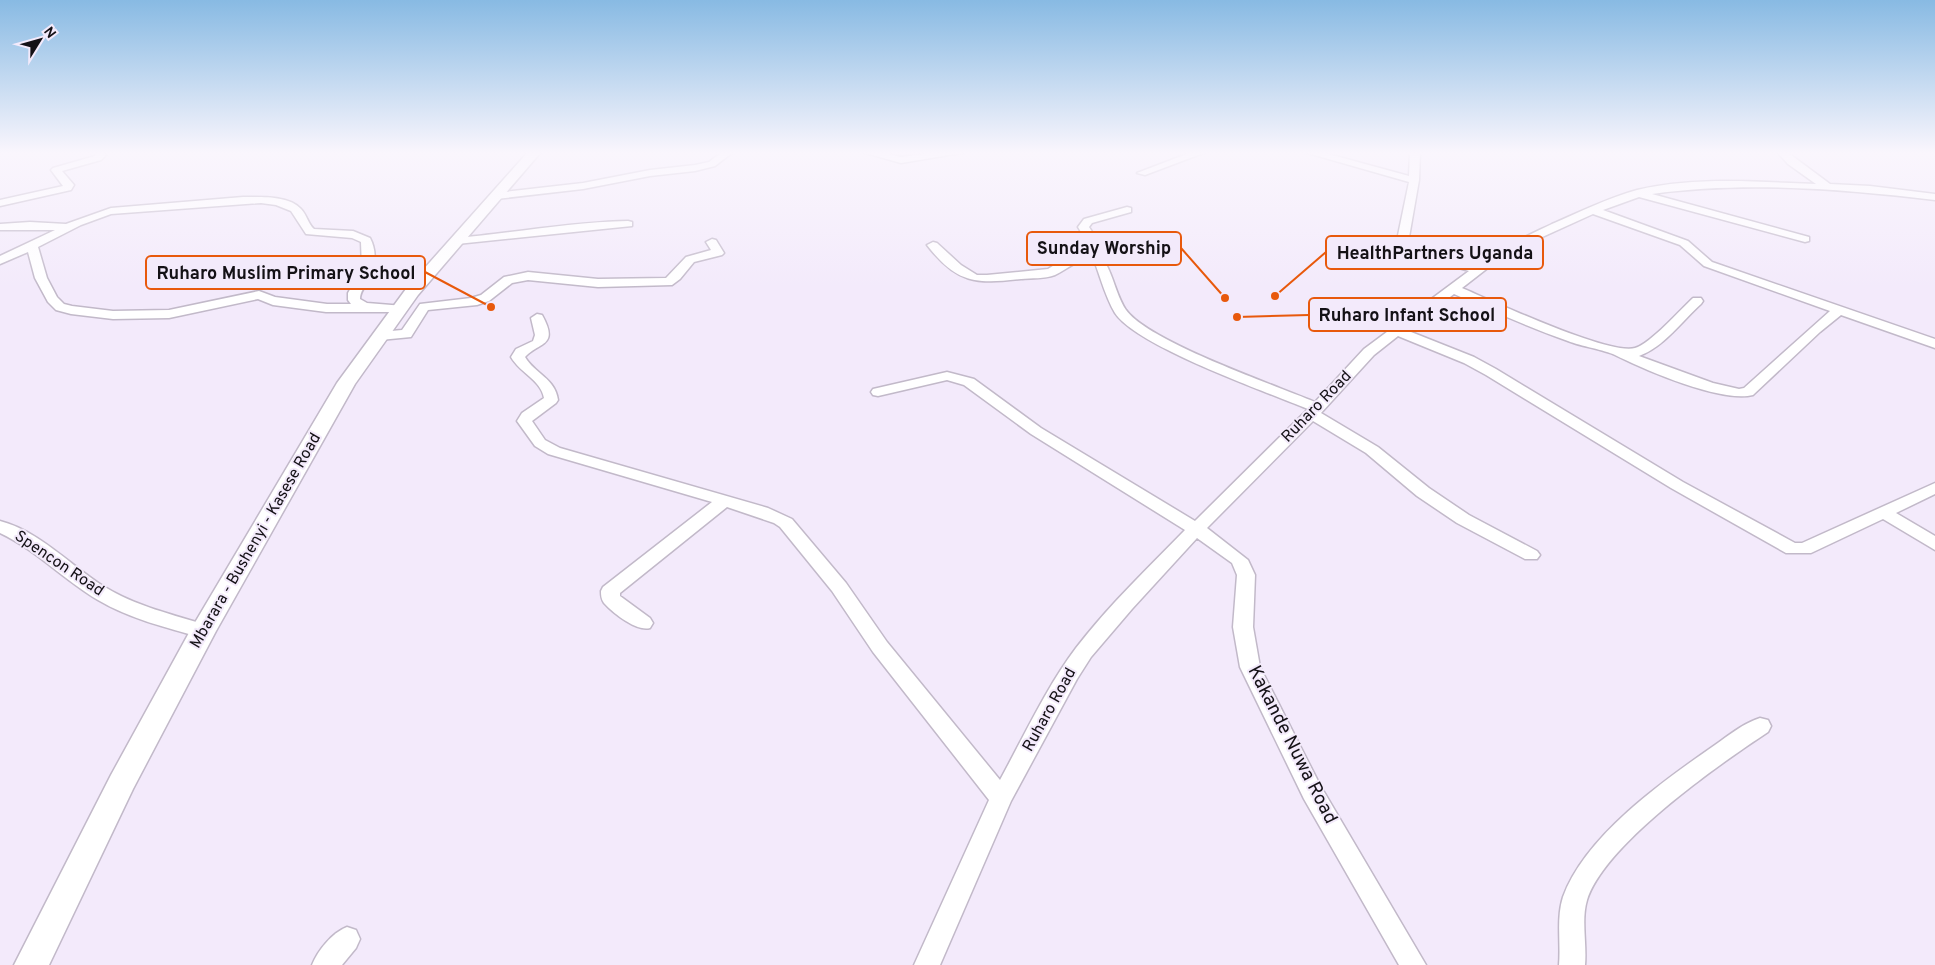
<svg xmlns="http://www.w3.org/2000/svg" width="1935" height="965" font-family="Overpass,sans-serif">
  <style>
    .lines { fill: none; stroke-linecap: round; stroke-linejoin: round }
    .minor-casing { stroke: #c2b9c9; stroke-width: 3 }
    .major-casing { stroke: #c2b9c9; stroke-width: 3 }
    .minor { fill: #fff; fill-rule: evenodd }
    .major { fill: #fff; fill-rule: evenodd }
    .labels { text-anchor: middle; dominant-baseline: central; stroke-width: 4; stroke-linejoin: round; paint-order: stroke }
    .street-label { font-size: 16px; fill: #141116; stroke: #f3eafb }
    .near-street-label { font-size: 19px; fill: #141116; stroke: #f3eafb }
    .leader { fill: none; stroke: #e8590c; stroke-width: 2 }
    .callout-dot { fill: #e8590c; stroke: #f3eafb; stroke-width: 2 }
    .callout { fill: #f3eafb; stroke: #e8590c; stroke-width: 2 }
    .callout-label { font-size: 18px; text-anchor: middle; font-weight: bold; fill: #141116 }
  </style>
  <rect width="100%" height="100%" fill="#f3eafb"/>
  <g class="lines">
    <!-- minor casing -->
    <g class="minor-casing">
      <g id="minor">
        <polygon points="95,152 104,152 106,155 101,160 62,171 74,185 71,190 0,206 0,200 63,186 51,170 53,168 95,156"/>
        <polygon points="722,152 733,152 715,166 695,171 650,176 583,189 496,199 491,196 496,193 583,183 650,170 695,165 709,162"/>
        <polygon points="862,152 881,152 901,157 937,152 967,152 901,163"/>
        <polygon points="1192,152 1206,152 1145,175 1137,173"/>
        <path d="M1304 152H1321L1409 176 1410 152H1420L1419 180 1408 243 1476 266C1500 248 1525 237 1552 224 1580 212 1608 198 1637 190 1695 176 1757 182 1816 184L1788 164 1777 152H1787L1830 184 1870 186 1935 194V200C1842 189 1745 181 1652 194L1809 237V241L1805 242 1639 197 1603 210 1688 241 1712 262 1935 339V348L1841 315 1820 332 1753 395C1721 403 1645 370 1615 355 1605 350 1580 346 1568 341 1529 327 1492 311 1454 294L1406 330 1474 357 1496 369 1683 482 1795 543H1802L1935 483V494L1896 513 1935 536V550L1883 519 1811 553H1786L1671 488 1486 375 1464 363 1398 336 1374 355 1321 413 1378 447 1429 488 1469 515 1537 551 1540 555 1537 559H1525L1457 523 1417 496 1366 453 1313 421 1207 528 1248 560 1255 575 1253 627 1260 667 1320 785 1426 965H1399L1304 799 1240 667 1233 627 1237 575 1232 563 1197 538 1132 609 1091 657 1077 679 1011 801 940 965H914L989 800 873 652 832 591 780 527 774 523 727 507 620 593V596L650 618 653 623 650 628C637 632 613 613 604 603 601 599 601 595 601 591L603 587 712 502 548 454 535 446 517 421 522 413 544 398C541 380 520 373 511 357L516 349 533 341 535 335 531 318 537 314 542 315C560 347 538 342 525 357 535 374 555 378 558 400L556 403 532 421 545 440 560 448 768 508 792 519 846 583 887 642 1000 780C1024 736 1046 688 1076 648 1109 605 1148 568 1185 530L1031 434 964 385 947 380 878 396 873 395 871 392 873 389 947 372 974 379 1041 428 1195 521 1308 409C1267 392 1136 346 1115 313 1106 298 1101 279 1095 263L1089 257C1076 261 1067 269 1055 275 1045 279 1031 278 1021 279 976 284 957 284 927 245L933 242 937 243 961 265 977 275H987L1048 269 1067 257 1086 251 1088 244 1078 227 1084 219 1127 207 1131 208V212L1092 223 1089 227 1100 244 1097 252C1113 268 1114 292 1126 310 1149 342 1275 385 1315 402L1364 349 1469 271 1422 257 1396 245 1409 182ZM1593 214 1680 245 1704 266 1830 311 1744 388 1739 389 1713 383 1639 356C1664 347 1682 321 1701 304L1703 301 1701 298H1693C1680 310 1650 344 1635 348 1610 356 1490 300 1462 288L1507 253Z"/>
        <path d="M243 197C259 197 289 195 301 209 307 215 308 224 314 229L353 231 370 238C377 251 376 268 369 281 365 287 360 291 360 299L367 303 404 306 406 309 404 312H326L273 305 258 299 169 318 113 319 71 314 56 310 48 302 35 278 28 252 0 264V256L55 230H0V224L30 222 66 224 111 208ZM261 203 276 205 291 211 306 234 352 238 361 242 362 268 348 293V300L351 304H327L275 297 259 291 169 310 113 311 72 306 64 304 57 297 47 278 38 247 81 225 111 214Z"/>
        <path d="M628 221 632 222V226L457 244 451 241 457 238C514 233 571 222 628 221Z"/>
        <polygon points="712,239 716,240 724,253 722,255 694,262 680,279 672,285 598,287 528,280 512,283 489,301 477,305 428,310 411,337 380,340 373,336 380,332 402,330 420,304 471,298 481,295 504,277 528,272 598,279 666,278 686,257 711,250 706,242"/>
        <path d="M0 521C39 531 70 565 103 586 135 606 174 615 210 626L213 631 210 636 203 638C168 628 130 619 98 600 64 580 36 550 0 533Z"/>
        <path d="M1760 718 1768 720 1771 726 1768 732C1718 765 1605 844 1587 900 1581 920 1587 944 1585 965H1559C1561 943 1556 919 1563 897 1585 836 1663 781 1715 745 1729 735 1744 723 1760 718Z"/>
        <path d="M347 927 356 930 360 939 356 948 342 965H312C318 950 332 933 347 927Z"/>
      </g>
    </g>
    <!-- major casing -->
    <g class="major-casing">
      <polygon id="major" points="528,152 541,152 418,295 355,384 216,631 133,789 49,965 14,965 111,775 190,631 337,383 406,289"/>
    </g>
    <!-- minor -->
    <use href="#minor" class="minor"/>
    <!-- major -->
    <use href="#major" class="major"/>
  </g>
  <!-- sky -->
  <linearGradient id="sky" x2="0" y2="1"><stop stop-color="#88bae3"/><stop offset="0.53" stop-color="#faf6fd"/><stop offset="1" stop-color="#faf6fd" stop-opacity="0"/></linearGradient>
  <rect width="1935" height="288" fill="url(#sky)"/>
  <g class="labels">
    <!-- street labels -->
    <g class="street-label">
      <text transform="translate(1317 407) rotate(-46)">Ruharo Road</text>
      <text transform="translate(256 541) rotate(-60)">Mbarara - Bushenyi - Kasese Road</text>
      <text transform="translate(59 564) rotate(34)">Spencon Road</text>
      <text transform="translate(1050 710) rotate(-61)">Ruharo Road</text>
    </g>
    <!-- near-street labels -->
    <g class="near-street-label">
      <text transform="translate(1292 745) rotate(63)">Kakande Nuwa Road</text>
    </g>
  </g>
  <!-- callouts -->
  <path class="leader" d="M1225 298L1181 248M1275 296L1326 252M491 307L425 272M1237 317L1309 315"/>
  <g class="callout-dot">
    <circle cx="1225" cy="298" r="5"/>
    <circle cx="1275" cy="296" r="5"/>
    <circle cx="491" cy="307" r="5"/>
    <circle cx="1237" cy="317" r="5"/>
  </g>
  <g class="callout">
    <rect x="1027" y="232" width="154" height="33" rx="5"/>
    <rect x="1326" y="236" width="217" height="33" rx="5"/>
    <rect x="146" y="256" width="279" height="33" rx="5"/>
    <rect x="1309" y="298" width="197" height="33" rx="5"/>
  </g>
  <g class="callout-label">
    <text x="1104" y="254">Sunday Worship</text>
    <text x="1435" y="259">HealthPartners Uganda</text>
    <text x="286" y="279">Ruharo Muslim Primary School</text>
    <text x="1407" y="321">Ruharo Infant School</text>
  </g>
  <!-- north arrow -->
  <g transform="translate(40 40) rotate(53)" stroke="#f3eafb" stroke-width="4" paint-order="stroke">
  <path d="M0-4L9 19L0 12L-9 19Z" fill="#141116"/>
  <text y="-8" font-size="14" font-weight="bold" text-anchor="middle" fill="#141116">N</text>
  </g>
</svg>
